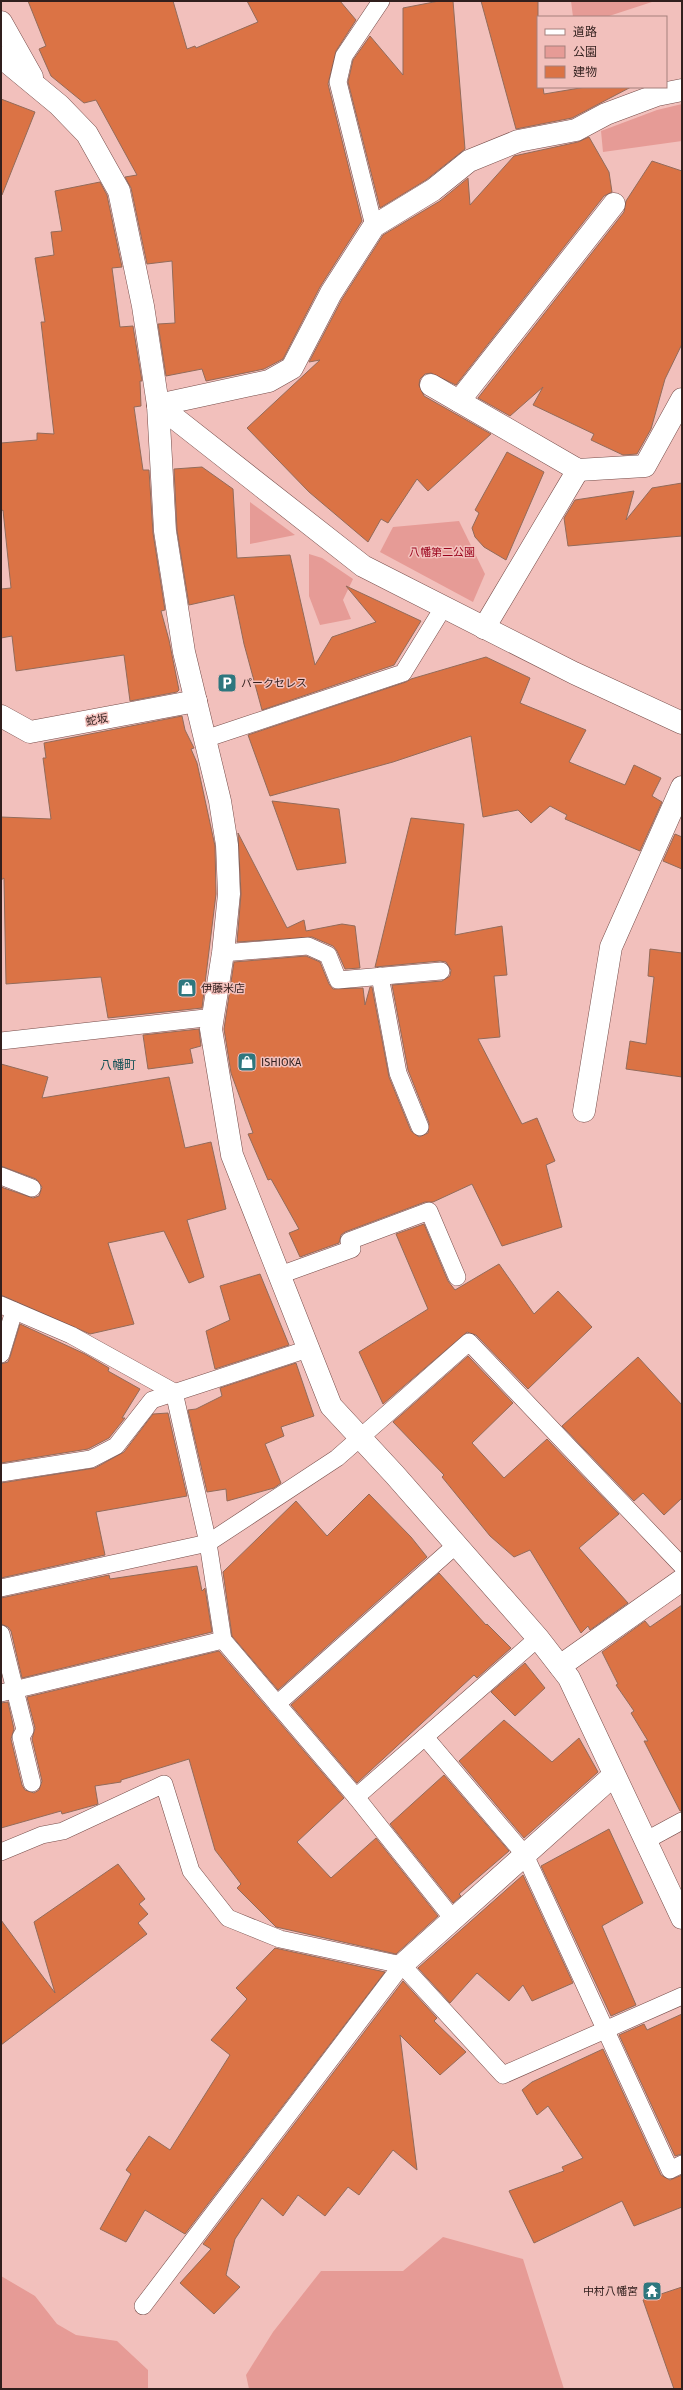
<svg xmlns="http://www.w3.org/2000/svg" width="683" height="2390" font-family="'Fira Sans','Noto Sans JP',sans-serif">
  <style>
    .green { fill: #e69b96 }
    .building { fill: #db7345; stroke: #936b5a }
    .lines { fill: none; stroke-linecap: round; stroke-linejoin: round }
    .lane-casing { stroke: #764c49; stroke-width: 18 }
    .street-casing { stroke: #764c49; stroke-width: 23 }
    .secondary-casing { stroke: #764c49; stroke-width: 23 }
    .lane { stroke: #fff; stroke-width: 17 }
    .street { stroke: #fff; stroke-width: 22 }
    .secondary { stroke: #fff; stroke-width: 22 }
    .labels { text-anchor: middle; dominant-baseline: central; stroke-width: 3; stroke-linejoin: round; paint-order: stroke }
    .park-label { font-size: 11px; fill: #99021b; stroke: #f2c0bc }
    .poi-label { font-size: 11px; fill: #311f1d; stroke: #f2c0bc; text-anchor: start }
    .street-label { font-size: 11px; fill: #311f1d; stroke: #f2c0bc }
    .neighbourhood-label { font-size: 12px; fill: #135055; stroke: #f2c0bc }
  </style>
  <rect width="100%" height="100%" fill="#f2c0bc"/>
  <!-- green -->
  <g class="green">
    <polygon points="571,1 655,1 606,17 573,17"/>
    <polygon points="682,104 682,141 603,152 601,131 657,110"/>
    <polygon points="250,502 295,535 250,544"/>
    <polygon points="459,521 485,574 473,602 380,552 393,527"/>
    <polygon points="309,554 322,558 353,579 343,600 351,619 320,625 309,596"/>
    <polygon points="443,2237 523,2259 564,2389 249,2389 246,2375 273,2332 321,2271 403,2271"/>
    <polygon points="1,2276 35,2296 57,2324 76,2335 117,2341 148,2370 148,2389 1,2389"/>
  </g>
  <!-- building -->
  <g class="building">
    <polygon points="28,1 173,1 187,49 195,46 196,48 258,22 247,1 340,1 356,20 336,51 328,84 362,221 320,287 283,359 264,369 206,381 202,369 166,376 158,324 175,323 172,261 147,264 131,188 125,177 137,175 96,100 84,103 51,76 39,49 46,46"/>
    <polygon points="439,1 453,1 465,149 426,180 380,208 348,82 353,60 370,36 403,75 403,8"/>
    <polygon points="481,1 538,1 538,87 543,87 544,94 586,87 631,87 572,118 516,129"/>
    <polygon points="1,99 35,112 2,195 1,194"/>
    <polygon points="589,137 609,172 612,192 604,196 456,385 431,373 425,374 420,379 419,385 424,396 491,434 428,491 417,479 388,523 381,519 368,542 309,492 247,428 320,360 309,362 342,299 383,235 440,201 468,178 470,205 514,156 578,142"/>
    <polygon points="652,161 682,171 682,344 665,379 651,429 637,454 623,455 591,440 594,434 533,405 543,387 510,416 478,398 624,212 626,201"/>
    <polygon points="100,182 107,195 122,267 112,268 120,327 133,326 142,381 140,381 141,406 134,407 143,470 149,470 153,533 165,610 161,611 169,640 179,690 177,692 130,701 124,655 16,671 12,636 1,638 1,589 11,588 3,510 1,511 1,443 37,440 37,433 54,434 41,322 45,322 35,258 54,255 51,232 62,231 55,191"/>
    <polygon points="507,452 544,472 506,560 484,547 475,537 472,528 479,513 475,510"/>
    <polygon points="202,467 233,489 237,558 290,555 315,665 332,637 376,622 346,586 421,621 394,665 262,710 244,644 234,595 189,605 177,530 174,469"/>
    <polygon points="682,483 682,536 568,546 564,518 575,500 634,491 626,520 652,488"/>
    <polygon points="486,657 530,678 520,703 586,730 569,762 625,785 634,765 661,778 652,796 662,802 640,851 565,819 567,815 550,806 531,823 518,810 483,817 471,736 393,762 270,796 248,735 406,682 411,679"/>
    <polygon points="182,716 185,730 194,748 191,749 197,763 215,846 216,894 202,1008 108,1018 101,977 6,984 4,878 1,880 1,817 51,819 43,758 46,758 44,743"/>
    <polygon points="272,801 339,809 346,863 297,870"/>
    <polygon points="411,818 464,824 455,935 502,926 507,975 494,976 500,1037 478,1039 522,1124 537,1118 555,1161 546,1165 562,1227 502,1246 472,1184 433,1202 425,1202 345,1232 341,1235 339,1243 300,1257 289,1233 299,1229 271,1179 268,1180 248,1134 253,1133 231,1073 224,1029 234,962 306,956 320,962 329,984 333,989 363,988 365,1005 370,987 372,987 389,1077 411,1131 419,1137 428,1133 429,1123 408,1070 392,985 442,981 450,976 451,970 446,962 440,961 375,967"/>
    <polygon points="238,833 287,928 304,920 306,931 342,924 355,926 360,968 345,969 337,951 333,946 312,937 237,942 241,894"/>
    <polygon points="675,834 682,837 682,869 663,861"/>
    <polygon points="650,949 682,953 682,1077 626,1069 630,1041 646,1044 654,977 648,976"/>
    <polygon points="199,1029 201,1046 190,1049 193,1063 148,1069 143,1035"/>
    <polygon points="1,1064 48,1077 42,1098 169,1077 185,1148 211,1142 226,1209 187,1220 204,1277 189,1283 164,1231 108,1243 134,1324 90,1334 1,1295 1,1187 33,1198 39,1196 42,1187 36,1179 1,1166"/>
    <polygon points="424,1224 448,1281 455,1290 499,1264 534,1314 558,1291 592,1327 528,1389 476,1335 467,1332 383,1404 359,1352 428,1309 396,1234"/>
    <polygon points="260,1274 289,1345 215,1369 206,1331 230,1320 220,1286"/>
    <polygon points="20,1324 85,1354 109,1368 108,1371 140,1389 122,1418 125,1418 109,1438 88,1449 1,1463 1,1364 8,1362 10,1357"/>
    <polygon points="468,1356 513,1403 472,1443 504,1478 547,1439 619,1514 579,1548 628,1603 590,1630 588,1626 581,1633 530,1550 514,1557 490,1536 442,1477 444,1475 393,1422"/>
    <polygon points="638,1357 682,1405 682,1498 664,1515 643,1493 634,1501 562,1426"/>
    <polygon points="296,1363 314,1416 281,1427 284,1436 265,1444 281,1483 274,1488 227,1501 226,1489 207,1492 188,1410 196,1409 222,1396 220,1388"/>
    <polygon points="168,1413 187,1496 96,1512 105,1555 1,1578 1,1483 95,1468 124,1452 153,1414"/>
    <polygon points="369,1494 411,1537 427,1557 278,1690 232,1636 223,1572 296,1501 327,1536"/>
    <polygon points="197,1566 202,1591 205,1588 212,1632 22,1678 11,1631 8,1627 1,1624 1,1598 109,1575 110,1579"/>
    <polygon points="439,1573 486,1625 487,1624 511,1648 477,1678 474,1675 357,1783 291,1705"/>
    <polygon points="682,1605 682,1811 680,1811 644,1741 648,1741 631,1713 634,1711 616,1685 618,1684 602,1652 645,1621 650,1627"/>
    <polygon points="219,1651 344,1798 297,1842 331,1878 376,1838 438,1916 396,1954 276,1927 237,1888 241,1884 215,1850 189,1759 121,1780 121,1782 95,1786 98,1804 95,1805 62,1814 61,1811 1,1828 1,1703 8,1702 14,1729 11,1739 22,1785 25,1790 34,1793 39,1790 42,1781 32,1739 35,1728 27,1697"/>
    <polygon points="525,1663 545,1688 515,1716 491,1692"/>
    <polygon points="504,1720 552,1762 579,1738 598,1772 524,1838 459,1761"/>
    <polygon points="444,1775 509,1851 459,1894 461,1896 453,1903 390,1824"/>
    <polygon points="609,1829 643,1903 602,1926 636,2005 611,2016 541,1866"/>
    <polygon points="118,1864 145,1899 139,1904 148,1914 138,1923 147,1934 1,2045 1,1920 55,1993 34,1922"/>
    <polygon points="523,1875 573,1983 532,2001 523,1985 509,2001 477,1973 450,2003 418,1968"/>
    <polygon points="275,1948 385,1972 185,2234 145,2210 126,2242 100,2229 131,2174 126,2170 149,2136 170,2150 230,2055 211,2040 247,1999 236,1988"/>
    <polygon points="403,1981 437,2018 434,2021 466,2052 440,2075 400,2035 417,2170 393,2150 359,2195 348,2187 325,2216 298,2195 283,2216 262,2198 235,2239 226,2275 240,2287 214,2314 180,2283 211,2249 203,2244"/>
    <polygon points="682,2014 682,2154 675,2156 619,2035 644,2024 647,2030"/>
    <polygon points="603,2049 661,2175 670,2180 682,2175 682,2207 634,2226 622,2201 534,2243 509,2191 564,2171 562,2167 583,2158 548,2106 537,2115 522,2090 532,2082"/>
    <polygon points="682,2287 682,2389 674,2389 643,2300"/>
  </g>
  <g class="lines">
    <!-- lane casing -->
    <g class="lane-casing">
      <g id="lane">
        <polyline points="374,226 338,82 344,56 381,1"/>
        <polyline points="205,739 403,673 443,608"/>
        <polyline points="223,953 308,946 328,955 338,980 441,971"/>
        <polyline points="380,976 398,1073 420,1127"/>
        <polyline points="1,1041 214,1017"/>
        <polyline points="1,1176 32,1188"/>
        <polyline points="280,1275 352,1249 349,1241 429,1211 457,1277"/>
        <polyline points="1,1305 71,1335 174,1392 208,1543 223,1640 356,1797 453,1919"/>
        <polyline points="1,1354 14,1311"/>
        <polyline points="1,1473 91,1459 116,1446 152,1400 308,1349"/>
        <polyline points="1,1588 208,1543 337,1458 469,1342 682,1566"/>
        <polyline points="1,1634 25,1730 21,1737 32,1783"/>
        <polyline points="1,1693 223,1640"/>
        <polyline points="277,1704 456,1545"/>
        <polyline points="425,1737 525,1855 670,2170 682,2164"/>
        <polyline points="356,1797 538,1638"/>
        <polyline points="645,1841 682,1821"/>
        <polyline points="1,1852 42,1835 63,1831 164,1784 191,1871 228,1918 280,1939 402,1965 503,2075 682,1996"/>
        <polyline points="143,2306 402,1965"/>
      </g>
    </g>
    <!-- street casing -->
    <g class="street-casing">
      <g id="street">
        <polyline points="1,22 32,77"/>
        <polyline points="1,57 59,105 87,134 119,191 143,306 158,405 165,531 184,652 220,801 227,845 229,894 223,953 211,1029 232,1155 331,1406 395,1475 538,1638 569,1678 682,1918"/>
        <polyline points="431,385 578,470 645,466 682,399"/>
        <polyline points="459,401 614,204"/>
        <polyline points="158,405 269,381 292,368 331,293 374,226 433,190 469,161 518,141 576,130 606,114 657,95 682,90"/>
        <polyline points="484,628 578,470"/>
        <polyline points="1,716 30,732 196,701"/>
        <polyline points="584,1111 611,947 682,787"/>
        <polyline points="560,1666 682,1580"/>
        <polyline points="402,1965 614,1775"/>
      </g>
    </g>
    <!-- secondary casing -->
    <g class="secondary-casing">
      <polyline id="secondary" points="158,405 363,566 574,673 682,723"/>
    </g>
    <!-- lane -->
    <use href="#lane" class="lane"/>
    <!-- street -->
    <use href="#street" class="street"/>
    <!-- secondary -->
    <use href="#secondary" class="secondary"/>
  </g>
  <!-- icons -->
  <defs>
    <g id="parking-square" transform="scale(1)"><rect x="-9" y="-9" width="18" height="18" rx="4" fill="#2e777e" stroke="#f2c0bc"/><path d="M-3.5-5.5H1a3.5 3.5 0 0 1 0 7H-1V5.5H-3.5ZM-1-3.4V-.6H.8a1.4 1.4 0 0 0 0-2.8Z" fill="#fff"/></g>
    <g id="shop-square" transform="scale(1)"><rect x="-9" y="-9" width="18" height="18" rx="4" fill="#2e777e" stroke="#f2c0bc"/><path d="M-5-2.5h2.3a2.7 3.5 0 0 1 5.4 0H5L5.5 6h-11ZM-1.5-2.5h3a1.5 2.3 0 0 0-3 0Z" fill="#fff"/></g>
    <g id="temple-square" transform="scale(1)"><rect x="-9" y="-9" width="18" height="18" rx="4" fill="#2e777e" stroke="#f2c0bc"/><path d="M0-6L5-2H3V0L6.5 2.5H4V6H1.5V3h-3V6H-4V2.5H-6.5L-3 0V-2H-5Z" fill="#fff"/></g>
  </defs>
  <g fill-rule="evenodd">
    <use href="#parking-square" x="227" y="683"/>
    <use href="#shop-square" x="187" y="988"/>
    <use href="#shop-square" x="247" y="1062"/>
    <use href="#temple-square" x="652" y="2291"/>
  </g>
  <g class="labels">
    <!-- park labels -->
    <g class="park-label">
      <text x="442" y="552">八幡第二公園</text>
    </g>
    <!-- poi labels -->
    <g class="poi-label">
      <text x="241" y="683">パークセレス</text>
      <text x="201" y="988">伊藤米店</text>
      <text x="261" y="1062">ISHIOKA</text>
      <text x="638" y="2291" text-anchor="end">中村八幡宮</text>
    </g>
    <!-- street labels -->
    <g class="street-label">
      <text transform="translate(97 720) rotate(-11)">蛇坂</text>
    </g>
    <!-- neighbourhood labels -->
    <g class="neighbourhood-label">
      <text x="118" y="1065">八幡町</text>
    </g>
  </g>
  <!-- border -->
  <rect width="683" height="2390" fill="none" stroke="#311f1d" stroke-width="4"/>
  <!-- legend -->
  <rect x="537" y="16" width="130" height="72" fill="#f2c0bc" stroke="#a5807c"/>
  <rect x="545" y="29" width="20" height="6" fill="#ffffff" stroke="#a5807c"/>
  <text x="573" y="36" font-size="12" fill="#311f1d">道路</text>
  <rect x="545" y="46" width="20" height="12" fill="#e69b96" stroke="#a5807c"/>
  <text x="573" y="56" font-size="12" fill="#311f1d">公園</text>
  <rect x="545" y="66" width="20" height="12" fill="#db7345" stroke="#a5807c"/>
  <text x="573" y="76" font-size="12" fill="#311f1d">建物</text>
</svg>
